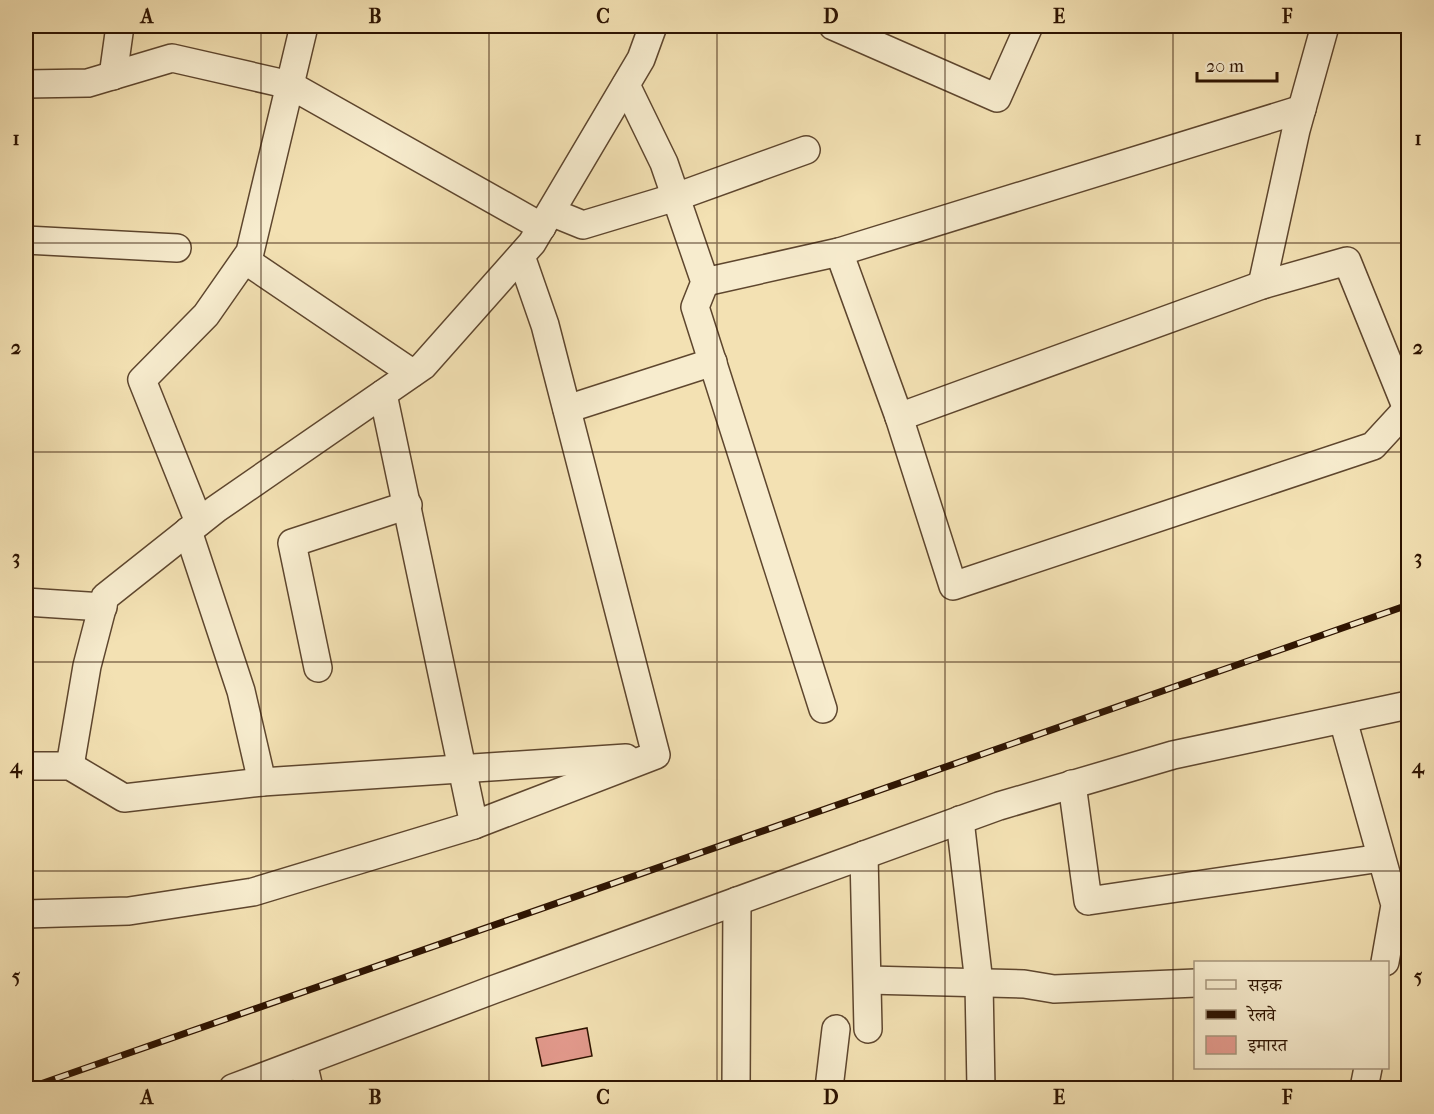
<svg xmlns="http://www.w3.org/2000/svg" width="1434" height="1114" font-family="'IM FELL French Canon','Noto Serif Devanagari',serif">
  <style>
    .building { fill: #e39a8d; stroke: #2d1301; stroke-width: 1.5 }
    .lines { fill: none; stroke-linecap: round; stroke-linejoin: round }
    .minor-casing { stroke: #5e462e; stroke-width: 30 }
    .minor { stroke: #f7ecce; stroke-width: 27 }
    .rail-casing { stroke: #2d1301; stroke-width: 7 }
    .rail { stroke: #f7ecce; stroke-width: 4.5; stroke-dasharray: 14; stroke-linecap: butt }
    .grid { fill: none; stroke: #2d1301; stroke-width: 1.5; stroke-opacity: 0.55 }
    .neatline { fill: none; stroke: #2d1301; stroke-width: 2 }
    .grid-label { font-size: 20px; text-anchor: middle; font-weight: bold; fill: #2d1301 }
  </style>
  <rect width="100%" height="100%" fill="#f3e1b3"/>
  <filter id="stains"><feTurbulence type="fractalNoise" baseFrequency=".00333" numOctaves="4"/><feColorMatrix values="0 0 0 0 .2 0 0 0 0 .09 0 0 0 0 .02 0 0 0 .5 -.17"/></filter>
  <radialGradient id="worn" r=".72"><stop offset=".6" stop-color="#630" stop-opacity="0"/><stop offset="1" stop-color="#630" stop-opacity=".3"/></radialGradient>
  <!-- building -->
  <polygon class="building" points="587,1028 592,1056 542,1066 536,1038"/>
  <g class="lines">
    <!-- minor casing -->
    <g class="minor-casing">
      <g id="minor">
        <polyline points="833,26 997,98 1029,26"/>
        <polyline points="113,76 120,26"/>
        <polyline points="26,84 88,83 172,58 290,85 542,227"/>
        <polyline points="626,85 664,163 705,282 695,307 823,709"/>
        <polyline points="551,212 583,225 676,197 806,150"/>
        <polyline points="26,240 177,248"/>
        <polyline points="839,252 899,417 953,586 1373,446 1408,408"/>
        <polyline points="245,260 412,373"/>
        <polyline points="705,282 839,252 1302,109"/>
        <polyline points="1262,285 1296,130 1325,26"/>
        <polyline points="567,409 713,362"/>
        <polyline points="899,417 1262,285 1347,261 1407,409"/>
        <polyline points="199,522 142,380 206,315 250,252 304,26"/>
        <polyline points="188,531 241,691 262,782"/>
        <polyline points="26,602 103,607"/>
        <polyline points="318,668 292,543 408,505"/>
        <polyline points="1343,720 1395,905 1385,962"/>
        <polyline points="26,766 70,766 124,798 262,782 626,758"/>
        <polyline points="70,766 87,666 105,597 216,509 423,366 532,243 641,59 653,26"/>
        <polyline points="1072,784 1088,901 1381,858"/>
        <polyline points="960,820 979,983 981,1088"/>
        <polyline points="474,825 656,755 545,325 521,256"/>
        <polyline points="864,855 868,1029"/>
        <polyline points="26,914 129,911 253,892 474,825 383,394"/>
        <polyline points="868,980 1024,984 1054,989 1196,983"/>
        <polyline points="303,1062 309,1088"/>
        <polyline points="233,1088 495,989 999,806 1173,755 1408,705"/>
        <polyline points="736,1088 737,901"/>
        <polyline points="829,1088 836,1029"/>
        <polyline points="1364,1088 1368,1068"/>
      </g>
    </g>
    <!-- minor -->
    <use href="#minor" class="minor"/>
    <!-- rail casing -->
    <g class="rail-casing">
      <polyline id="rail" points="29,1088 1408,605"/>
    </g>
    <!-- rail -->
    <use href="#rail" class="rail"/>
  </g>
  <!-- grid -->
  <path class="grid" d="M261 26V1088M489 26V1088M717 26V1088M945 26V1088M1173 26V1088M26 243H1408M26 452H1408M26 662H1408M26 871H1408"/>
  <!-- margin -->
  <rect width="1434" height="1114" fill="none" stroke="#f3e1b3" stroke-width="66"/>
  <!-- legend -->
  <rect x="1194" y="961" width="195" height="108" fill="#f7ecce" stroke="#a6957c" stroke-width="1.5"/>
  <rect x="1206" y="980" width="30" height="9" fill="#f7ecce" stroke="#a6957c" stroke-width="1.5"/>
  <text x="1248" y="991" font-size="18" fill="#2d1301">सड़क</text>
  <rect x="1206" y="1010" width="30" height="9" fill="#2d1301" stroke="#a6957c" stroke-width="1.5"/>
  <text x="1248" y="1021" font-size="18" fill="#2d1301">रेलवे</text>
  <rect x="1206" y="1036" width="30" height="18" fill="#e39a8d" stroke="#a6957c" stroke-width="1.5"/>
  <text x="1248" y="1051" font-size="18" fill="#2d1301">इमारत</text>
  <!-- scale -->
  <path d="M1197 72v9h80v-9" fill="none" stroke="#2d1301" stroke-width="3"/>
  <text x="1206" y="72" font-size="18" fill="#2d1301" stroke="#f7ecce" stroke-width="4.5" paint-order="stroke">20 m</text>
  <rect x="33" y="33" width="1368" height="1048" class="neatline"/>
  <g class="grid-label">
    <text x="147" y="23">A</text>
    <text x="375" y="23">B</text>
    <text x="603" y="23">C</text>
    <text x="831" y="23">D</text>
    <text x="1059" y="23">E</text>
    <text x="1287" y="23">F</text>
    <text x="16" y="145">1</text>
    <text x="1418" y="145">1</text>
    <text x="16" y="354">2</text>
    <text x="1418" y="354">2</text>
    <text x="16" y="564">3</text>
    <text x="1418" y="564">3</text>
    <text x="16" y="773">4</text>
    <text x="1418" y="773">4</text>
    <text x="16" y="983">5</text>
    <text x="1418" y="983">5</text>
    <text x="147" y="1104">A</text>
    <text x="375" y="1104">B</text>
    <text x="603" y="1104">C</text>
    <text x="831" y="1104">D</text>
    <text x="1059" y="1104">E</text>
    <text x="1287" y="1104">F</text>
  </g>
  <rect width="100%" height="100%" filter="url(#stains)"/>
  <rect width="100%" height="100%" fill="url(#worn)"/>
</svg>
